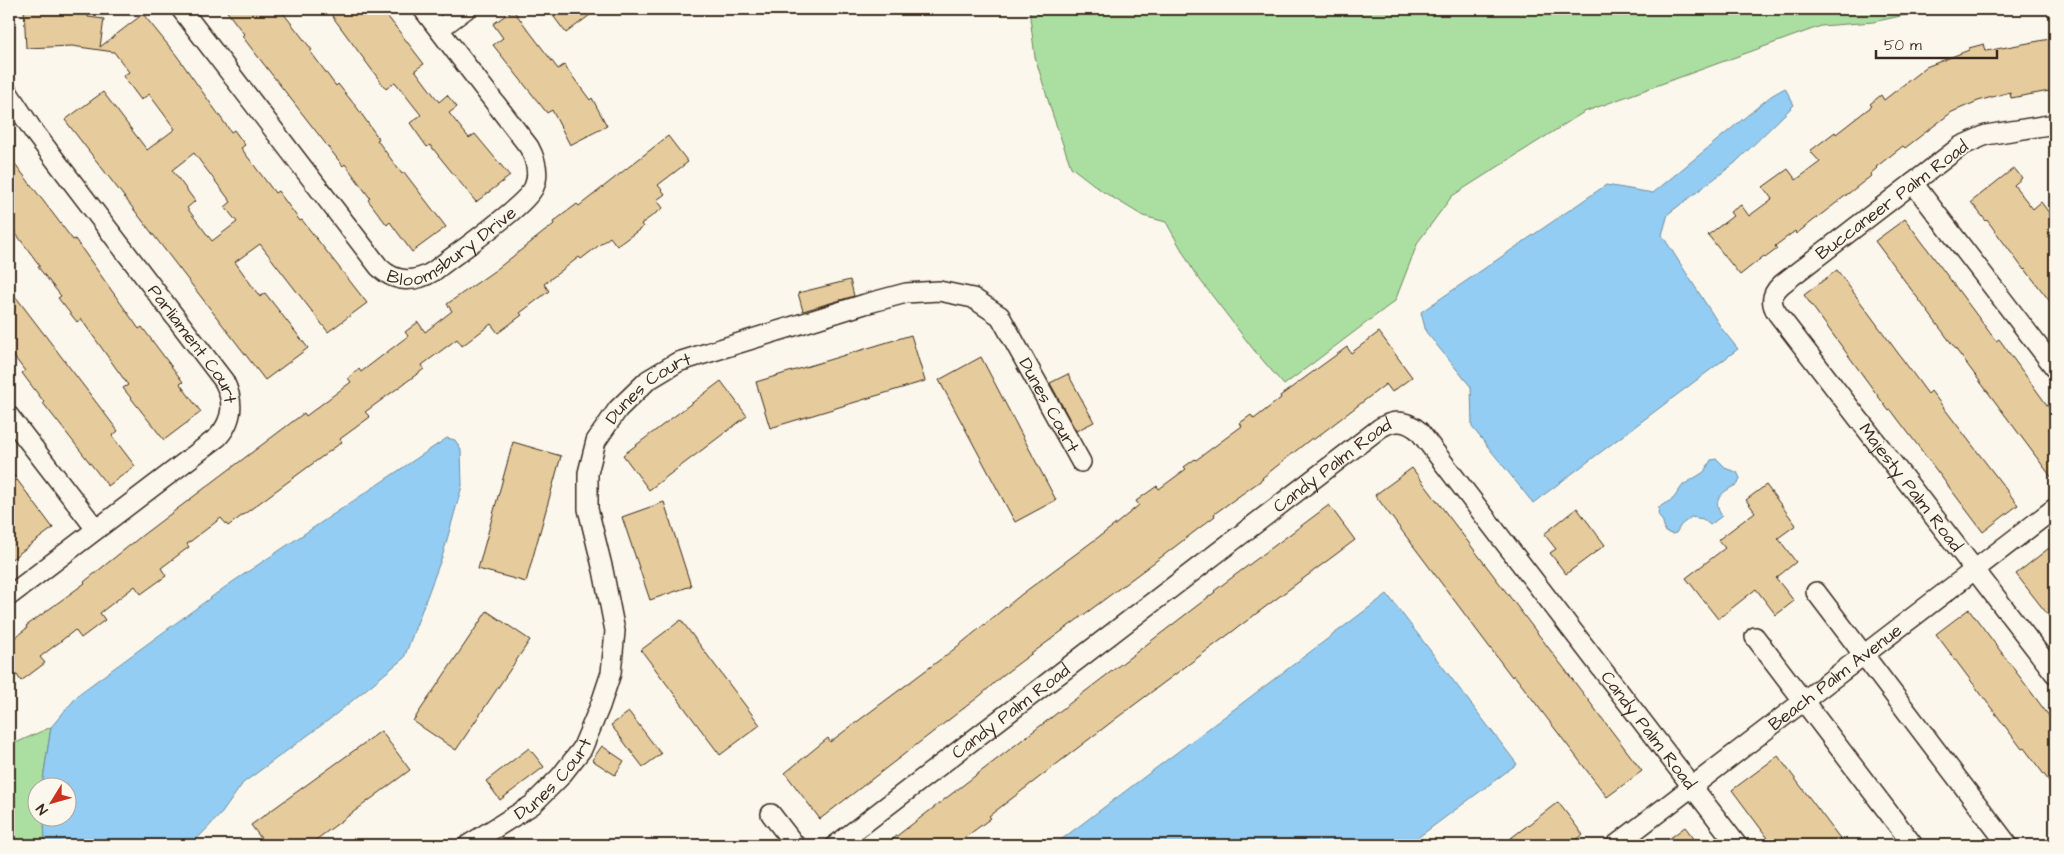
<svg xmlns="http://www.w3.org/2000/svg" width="2064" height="854" font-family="'Architects Daughter',sans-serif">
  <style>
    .green { fill: #aadfa1; stroke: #728460 }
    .water { fill: #93cdf3; stroke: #708c9e }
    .building { fill: #e6cc9c; stroke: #3b2a1e; fill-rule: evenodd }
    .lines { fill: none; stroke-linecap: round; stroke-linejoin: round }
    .minor-casing { stroke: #3b2a1e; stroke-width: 22 }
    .minor { stroke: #fbf7ec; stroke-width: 19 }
    .labels { text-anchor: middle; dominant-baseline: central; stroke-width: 4; stroke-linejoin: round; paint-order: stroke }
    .street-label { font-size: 18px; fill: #3b2a1e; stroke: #fbf7ec }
  </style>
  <rect width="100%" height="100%" fill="#fbf7ec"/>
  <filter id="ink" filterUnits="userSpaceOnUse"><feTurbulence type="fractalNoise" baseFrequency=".02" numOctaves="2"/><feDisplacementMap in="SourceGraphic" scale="10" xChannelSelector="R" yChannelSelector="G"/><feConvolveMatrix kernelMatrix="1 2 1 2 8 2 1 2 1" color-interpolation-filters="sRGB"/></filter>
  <g filter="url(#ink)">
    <!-- green -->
    <g class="green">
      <polygon points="1029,9 1933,9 1873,22 1821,26 1584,112 1452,196 1418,242 1395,301 1284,385 1253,349 1194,272 1166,222 1143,216 1102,191 1071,167 1052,113 1035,57"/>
      <polygon points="51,727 42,786 38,786 38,816 44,817 45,845 9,845 9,746"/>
    </g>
    <!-- water -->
    <g class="water">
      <polygon points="1785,88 1794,105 1735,163 1668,214 1662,235 1722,329 1738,349 1533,503 1472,427 1471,387 1426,332 1421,312 1606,185 1653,193 1771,96"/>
      <polygon points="447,438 455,440 461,450 462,486 443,554 404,658 330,719 243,783 222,813 191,845 45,845 44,817 68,816 68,786 42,786 51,727 80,693 228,585"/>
      <path d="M1717 459 1727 469 1737 472 1740 478 1738 484C1724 491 1710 499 1722 516L1710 525 1703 519 1691 517 1681 525 1676 533 1672 534 1665 532 1663 522 1658 514 1659 507 1673 499 1683 485 1704 472 1711 460Z"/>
      <polygon points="1387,594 1517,764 1408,845 1054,845"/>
    </g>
    <!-- building -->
    <g class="building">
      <path d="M24 9H89L88 17 104 19 100 47 143 14 177 56 231 132 234 130 245 145 241 148 275 193 278 191 300 221 302 220 367 303 328 332 260 244 235 262 260 297 265 293 308 348 265 380 65 120 103 92 147 150 175 129 149 94 141 100 123 76 129 72 114 52 72 46 26 48ZM194 153 231 202 225 207 237 222 212 241 187 208 195 201 172 170Z"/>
      <polygon points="225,9 280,9 312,50 310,51 336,86 338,84 358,109 379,139 377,140 402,174 404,172 446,227 412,252 390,222 387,225 368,200 370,198 345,164 343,166 252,49 242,36 244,34"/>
      <polygon points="327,9 382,9 424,64 415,70 439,102 447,95 457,107 449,113 469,138 475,134 510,176 476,202 430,145 427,147 410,123 421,115 395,82 386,89"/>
      <polygon points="548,9 598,9 566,33"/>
      <polygon points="513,10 558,69 564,65 590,100 592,98 607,126 570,145 552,110 547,113 493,45 503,38 493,24"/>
      <polygon points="2055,38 2055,90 2011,98 2010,92 1978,101 1952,112 1905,148 1903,146 1876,167 1877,168 1870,174 1871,176 1796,234 1795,231 1775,246 1777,249 1765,258 1764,256 1740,275 1708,235 1733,216 1730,212 1741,205 1749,216 1772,199 1763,187 1788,169 1796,180 1820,162 1810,151 1835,132 1836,134 1872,106 1870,104 1881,95 1884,100 1926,67 1969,50 1969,48 1984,44 1986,51"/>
      <polygon points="668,136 688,162 658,185 665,194 657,200 663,208 641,224 643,227 617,246 610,237 581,259 579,257 544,284 549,291 520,313 522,315 498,333 491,324 462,346 457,339 422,365 424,369 365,412 370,417 340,439 342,442 228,526 221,518 187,544 189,547 161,568 166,576 141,594 135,586 100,613 105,620 81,638 75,630 40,657 45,663 21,681 17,675 9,681 9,642 27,628 26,626 85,583 84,582 144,534 304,413 306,416 351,382 348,378 359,369 361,372 408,336 405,332 418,322 425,332 452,311 447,304 497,269 554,224 553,222 577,204 579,206"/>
      <polygon points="9,156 73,240 75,239 139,329 142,327 183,382 180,384 201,412 164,440 123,388 128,385 81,319 77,322 58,298 61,296 38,267 40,266 14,231 9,235"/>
      <polygon points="2014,168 2022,178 2014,185 2033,209 2041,202 2055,221 2055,308 2025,269 2024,270 1987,220 1986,221 1971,202"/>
      <polygon points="1905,219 1996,341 1999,339 2055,416 2055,482 1875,241"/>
      <polygon points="1837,270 1928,394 1931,391 2018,505 1983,532 1891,410 1889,411 1804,295"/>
      <polygon points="850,280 854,296 803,311 798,293"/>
      <polygon points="9,288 118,431 112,436 135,466 108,486 43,403 44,402 22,373 25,371 9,350"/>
      <polygon points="1379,332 1412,377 1392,392 1386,384 1313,440 1312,438 1262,478 1263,479 1214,514 1215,516 1168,552 1003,675 981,695 820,819 785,773 828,738 830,742 953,650 1022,594 1116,524 1139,505 1136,501 1157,486 1159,489 1186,469 1184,467 1195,459 1196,460 1242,426 1240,423 1251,415 1254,419 1281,398 1280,396 1347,347 1351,353"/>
      <polygon points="911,335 925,381 770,428 756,382"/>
      <polygon points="981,357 1056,500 1015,522 939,380"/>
      <polygon points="1068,374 1094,422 1076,431 1050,383"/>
      <polygon points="721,381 747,416 649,490 623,455"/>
      <polygon points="513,442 561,456 526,582 478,569"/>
      <polygon points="1412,468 1642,771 1607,797 1514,675 1512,677 1375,495"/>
      <polygon points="9,469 53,528 9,561"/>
      <polygon points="1766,485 1796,525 1778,538 1796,562 1776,578 1794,601 1776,615 1756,589 1718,619 1686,578 1725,548 1718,540 1755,512 1746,500"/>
      <polygon points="664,502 691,586 650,600 622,517"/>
      <polygon points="1329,505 1355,540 1118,717 989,816 991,818 955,845 885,845 1215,592 1214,591"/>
      <polygon points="1577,508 1605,545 1566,574 1550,553 1556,549 1544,534"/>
      <polygon points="2049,548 2055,555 2055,624 2016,574"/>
      <polygon points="1969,609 2055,724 2055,789 2024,748 2022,749 1936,634"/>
      <polygon points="487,611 530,640 456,750 413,721"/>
      <polygon points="681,620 760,725 720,755 641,650"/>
      <polygon points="629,712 661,754 643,767 611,725"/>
      <polygon points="381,731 410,770 309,845 266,845 251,825"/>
      <polygon points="602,746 624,761 615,775 592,760"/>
      <polygon points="529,748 544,767 500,800 486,781"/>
      <polygon points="1778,756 1845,845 1773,845 1732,790"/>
      <polygon points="1558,802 1583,835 1569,845 1502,845"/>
      <polygon points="1685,827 1699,845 1661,845"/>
    </g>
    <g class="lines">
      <!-- minor casing -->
      <g class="minor-casing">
        <g id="minor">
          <path id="s1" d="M181 9 379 267C395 283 415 283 434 271 454 255 526 206 534 187 540 173 536 160 529 147L423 9"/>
          <polyline points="439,29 466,9"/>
          <path id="s2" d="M9 94 34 132 224 381C234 401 234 419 218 437L9 596"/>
          <path id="s3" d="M2055 124 1986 135 1961 146 1782 284C1772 293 1769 301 1777 313L2055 674"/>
          <polyline points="1913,183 2055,368"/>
          <polyline points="9,416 96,529"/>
          <polyline points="1816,592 2008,845"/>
          <polyline points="1755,637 1913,845"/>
          <polyline points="771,814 795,845"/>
          <path id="s4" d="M468 845 532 805 560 777 582 749 600 706 611 673 615 631 603 570 588 509V473L596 441 618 409 648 380 678 362 865 304 906 293 939 291 973 298 1000 316 1081 462"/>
          <path id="s5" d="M836 845 1380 428C1394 419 1406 420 1419 431L1737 845"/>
          <path id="s6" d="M1616 845 2055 508"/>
        </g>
      </g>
      <!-- minor -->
      <use href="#minor" class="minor"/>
    </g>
  </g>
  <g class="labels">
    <!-- street labels -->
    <g class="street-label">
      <text transform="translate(1892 200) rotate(-37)">Buccaneer Palm Road</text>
      <text stroke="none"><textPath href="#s1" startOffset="411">Bloomsbury Drive</textPath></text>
      <text stroke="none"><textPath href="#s2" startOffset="311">Parliament Court</textPath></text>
      <text stroke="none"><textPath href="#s4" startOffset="544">Dunes Court</textPath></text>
      <text stroke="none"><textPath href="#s4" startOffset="1024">Dunes Court</textPath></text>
      <text stroke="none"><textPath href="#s5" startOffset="625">Candy Palm Road</textPath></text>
      <text stroke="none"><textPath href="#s3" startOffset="576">Majesty Palm Road</textPath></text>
      <text stroke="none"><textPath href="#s6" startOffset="276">Beach Palm Avenue</textPath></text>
      <text stroke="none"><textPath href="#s5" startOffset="220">Candy Palm Road</textPath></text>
      <text stroke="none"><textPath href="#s5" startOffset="1105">Candy Palm Road</textPath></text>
      <text stroke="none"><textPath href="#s4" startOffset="109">Dunes Court</textPath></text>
    </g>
  </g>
  <!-- margin -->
  <rect width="2064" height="854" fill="none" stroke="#fbf7ec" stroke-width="30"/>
  <rect x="15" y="15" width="2034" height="824" fill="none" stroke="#3b2a1e" stroke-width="2" filter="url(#ink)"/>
  <!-- north arrow -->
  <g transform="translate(52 802) rotate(233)"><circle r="24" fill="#fbf7ec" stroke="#aea59a"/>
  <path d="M0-4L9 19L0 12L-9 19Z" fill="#c8321e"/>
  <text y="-8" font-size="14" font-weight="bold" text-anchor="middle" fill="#3b2a1e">N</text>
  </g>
  <!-- scale -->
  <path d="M1876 50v8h121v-8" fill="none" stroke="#3b2a1e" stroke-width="2.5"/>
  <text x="1884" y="50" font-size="15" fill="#3b2a1e" stroke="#fbf7ec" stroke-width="4" paint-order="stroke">50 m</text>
</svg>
